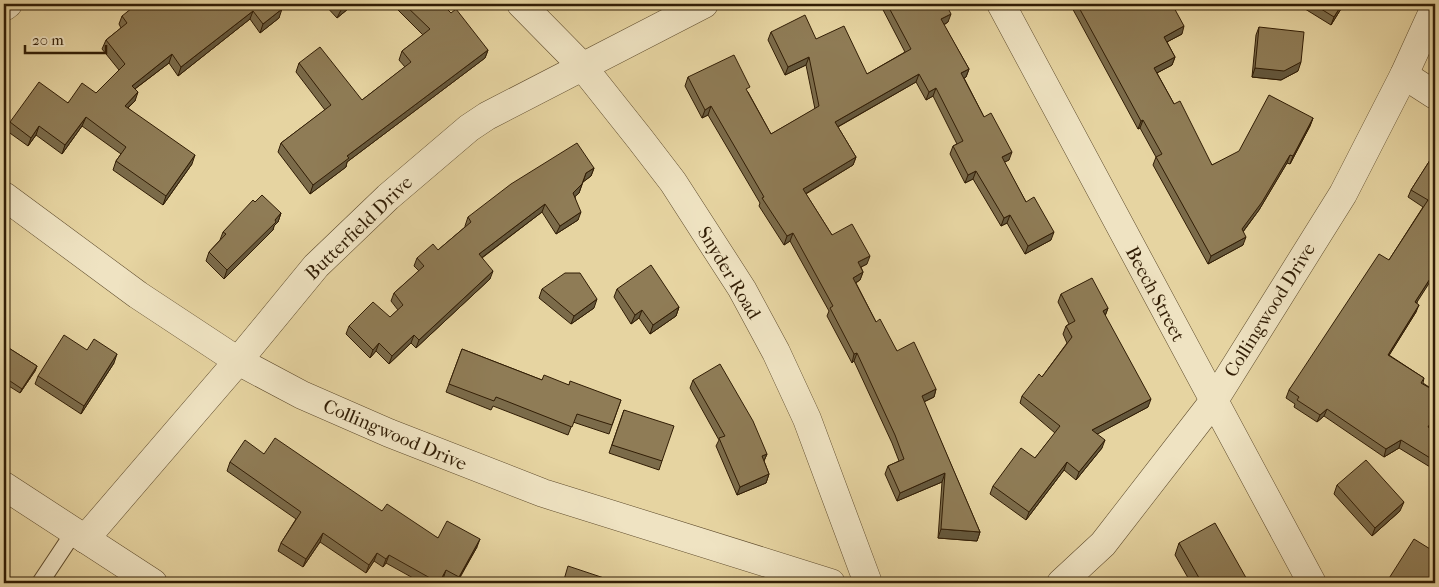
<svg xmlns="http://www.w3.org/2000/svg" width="1439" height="587" font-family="'IM FELL French Canon',serif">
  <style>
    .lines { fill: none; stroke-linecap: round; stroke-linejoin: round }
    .service-casing { stroke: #5e4b2c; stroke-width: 18 }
    .minor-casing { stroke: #5e4b2c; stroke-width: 29 }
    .tertiary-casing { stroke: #5e4b2c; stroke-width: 29 }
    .service { stroke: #efe3c2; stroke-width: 16 }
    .minor { stroke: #efe3c2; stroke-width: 28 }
    .tertiary { stroke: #efe3c2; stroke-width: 28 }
    .wall { fill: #7b6b4a; stroke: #311d05 }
    .shaded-wall { fill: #64573c; stroke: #311d05 }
    .building { fill: #8f7c56; stroke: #311d05 }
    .labels { text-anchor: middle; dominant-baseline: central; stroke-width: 5; stroke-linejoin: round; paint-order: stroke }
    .street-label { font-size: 19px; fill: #311d05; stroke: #efe3c2 }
  </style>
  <rect width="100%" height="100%" fill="#e6d4a1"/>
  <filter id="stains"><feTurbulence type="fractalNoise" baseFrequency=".004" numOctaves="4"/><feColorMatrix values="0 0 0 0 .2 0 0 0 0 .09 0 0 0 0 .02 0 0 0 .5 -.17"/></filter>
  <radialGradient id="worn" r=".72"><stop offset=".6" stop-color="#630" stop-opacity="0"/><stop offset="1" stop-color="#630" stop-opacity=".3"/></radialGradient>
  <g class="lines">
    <!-- service casing -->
    <g class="service-casing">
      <polyline id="service" points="40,583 74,532"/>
    </g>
    <!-- minor casing -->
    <g class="minor-casing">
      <g id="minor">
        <polyline points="521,4 582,66 640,139 673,182 742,289 776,352 807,419 868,583"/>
        <polyline points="1001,4 1312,583"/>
        <polyline points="4,7 8,4"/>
        <polyline points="1404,75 1435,95"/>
        <polyline points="4,196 138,295 238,361 302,395 389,433 543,493 831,583"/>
        <polyline points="85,539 238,361 316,266 388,197 469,128 487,116 704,4"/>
        <polyline points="1061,583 1103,544 1213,402 1343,194 1404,75 1435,7"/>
      </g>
    </g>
    <!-- tertiary casing -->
    <g class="tertiary-casing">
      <polyline id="tertiary" points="4,486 153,583"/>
    </g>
    <!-- service -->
    <use href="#service" class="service"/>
    <!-- minor -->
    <use href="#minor" class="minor"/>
    <!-- tertiary -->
    <use href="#tertiary" class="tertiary"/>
  </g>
  <!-- wall -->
  <g class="wall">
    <polygon points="278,4 279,18 260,33 250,19 178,76 169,63 135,89 135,101 128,108 192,164 163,205 113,170 116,161 121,154 82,126 62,154 36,135 28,146 7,131 10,122 96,93 119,70 102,49 106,40 121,28 119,24 122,16"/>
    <polygon points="324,4 354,4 337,18"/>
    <polygon points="368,4 375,4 371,7"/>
    <polygon points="392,4 442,4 488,50 485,58 347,162 346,167 310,194 278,152 281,143 325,110 296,72 299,63 362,100 405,67 399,60 402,51 423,35"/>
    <polygon points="880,4 946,4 948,22 944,25 969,69 966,77 964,78 984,117 1009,160 1004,162 1026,202 1051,240 1025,254 1007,223 1001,226 973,179 965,183 950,154 953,146 957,144 933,96 926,100 916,82 838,127 856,157 853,165 806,194 832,235 867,264 861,267 863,272 860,280 856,283 876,322 897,351 936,389 934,397 924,402 980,532 977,541 938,538 942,482 897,501 885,474 888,466 899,461 892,443 854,361 852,363 827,316 829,311 790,241 784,245 759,206 760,203 708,115 702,118 685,86 688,77 748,92 771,134 815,109 806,65 785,75 768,40 771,32 816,39 867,74 905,52"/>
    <polygon points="1070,4 1121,4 1122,7 1182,34 1167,42 1175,57 1172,65 1157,73 1174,104 1212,165 1313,118 1310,126 1290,164 1287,163 1259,210 1243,232 1243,245 1208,264 1153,165 1156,157 1140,128 1138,129"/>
    <polygon points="1297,4 1344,4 1331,25"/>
    <polygon points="1259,27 1298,71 1281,80 1252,77 1256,35"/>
    <polygon points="1432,157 1417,303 1416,312 1389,355 1424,378 1423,383 1435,391 1435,419 1430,428 1435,431 1435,470 1399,448 1384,457 1324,416 1317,422 1294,407 1295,404 1286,398 1289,390 1389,260 1423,207 1408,197 1411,190"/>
    <polygon points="594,168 591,176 583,182 579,193 575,196 578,220 556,234 542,212 482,258 490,279 416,348 411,343 389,364 376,351 370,358 346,334 349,326 390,317 398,310 391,301 394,293 419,271 414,266 417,258 438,250 465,227 465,226 468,217"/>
    <polygon points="255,202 281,213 278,222 274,226 273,230 224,279 206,261 209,252 220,240 223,232"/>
    <polygon points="542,289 594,308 571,324 539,298"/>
    <polygon points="617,289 679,307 676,316 650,334 639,318 631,324 614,297"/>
    <polygon points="1061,294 1108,308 1105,316 1148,407 1097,434 1102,448 1076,480 1064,470 1026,520 990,494 993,486 1035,458 1055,433 1020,403 1022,396 1042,377 1067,343 1063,334 1066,326 1069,324 1058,302"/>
    <polygon points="4,345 37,366 35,371 20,393 4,383"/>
    <polygon points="462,349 542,380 569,385 621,400 609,434 573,422 568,435 493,406 491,410 446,392"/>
    <polygon points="87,350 114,363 81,414 35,384 38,376"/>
    <polygon points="693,380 767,454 764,461 769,474 766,483 737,495 716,446 719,440 690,388"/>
    <polygon points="624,410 662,461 659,470 609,453"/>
    <polygon points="264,454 438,538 477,547 457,583 452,583 443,579 441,583 422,583 386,563 383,567 374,561 366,573 320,542 303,567 278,551 281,543 296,519 227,471 230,462"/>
    <polygon points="1337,485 1400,511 1372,536 1334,494"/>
    <polygon points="1179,543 1249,583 1191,583 1175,555"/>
  </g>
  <!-- shaded-wall -->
  <g class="shaded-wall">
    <polygon points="347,4 354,4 337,18 341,10"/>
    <polygon points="1342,4 1344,4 1331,25 1334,17"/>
    <polygon points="282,9 279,18 260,33 263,24"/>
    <polygon points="253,11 250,19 178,76 181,67"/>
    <polygon points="951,14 948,22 938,28 941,19"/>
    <polygon points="1184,26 1182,34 1161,45 1164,37"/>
    <polygon points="488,50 485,58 347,162 346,167 310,194 313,185 347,156"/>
    <polygon points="172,54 169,63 128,94 132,86"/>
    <polygon points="809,57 806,65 785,75 788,67"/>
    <polygon points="1175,57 1172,65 1151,76 1154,68"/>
    <polygon points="1301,62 1298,71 1281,80 1252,77 1255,68"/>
    <polygon points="969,69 966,77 958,82 961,73"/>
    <polygon points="919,74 916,82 832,130 835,122"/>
    <polygon points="936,88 933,96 926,100 929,92"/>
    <polygon points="138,92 135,101 121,114 125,106"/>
    <polygon points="711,106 708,115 702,118 705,110"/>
    <polygon points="86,117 82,126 62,154 65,145"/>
    <polygon points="1313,118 1310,126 1290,164 1293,156"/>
    <polygon points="1143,120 1140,128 1138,129 1141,121"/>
    <polygon points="39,126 36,135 28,146 31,138"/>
    <polygon points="1012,152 1009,160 999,165 1002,157"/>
    <polygon points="195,155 192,164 163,205 166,196"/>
    <polygon points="1290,155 1287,163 1259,210 1239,237 1242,229"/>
    <polygon points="856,157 853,165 800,197 803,189"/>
    <polygon points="594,168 591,176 583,182 586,173"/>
    <polygon points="976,171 973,179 965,183 968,175"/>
    <polygon points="582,184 579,193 570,201 573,193"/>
    <polygon points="545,204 542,212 476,262 479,254"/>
    <polygon points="581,212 578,220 556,234 560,226"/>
    <polygon points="281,213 278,222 274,226 273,230 224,279 227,270"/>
    <polygon points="1010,215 1007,223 1001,226 1004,218"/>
    <polygon points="1054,232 1051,240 1025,254 1028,246"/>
    <polygon points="793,233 790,241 784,245 787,236"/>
    <polygon points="1246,237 1243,245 1208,264 1211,256"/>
    <polygon points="870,256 867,264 855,270 858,262"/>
    <polygon points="493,271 490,279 416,348 419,340"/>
    <polygon points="1435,271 1435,274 1412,310 1415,302"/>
    <polygon points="863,272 860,280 850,286 853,278"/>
    <polygon points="597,299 594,308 571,324 574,316"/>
    <polygon points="1419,305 1416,312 1385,362 1388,355"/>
    <polygon points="679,307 676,316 650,334 653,325"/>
    <polygon points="1108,308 1105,316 1103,311"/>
    <polygon points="642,310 639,318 631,324 635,315"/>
    <polygon points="414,335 411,343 389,364 392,356"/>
    <polygon points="379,343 376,351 370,358 373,350"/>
    <polygon points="857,353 854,361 852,363 854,354"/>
    <polygon points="117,354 114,363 81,414 84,406"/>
    <polygon points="37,366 35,371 20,393 22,389"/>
    <polygon points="936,389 934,397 919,404 922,396"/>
    <polygon points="1151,399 1148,407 1090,438 1092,430"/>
    <polygon points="1327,409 1324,416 1317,422 1320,415"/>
    <polygon points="1435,416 1435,419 1426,434 1428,427"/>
    <polygon points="1105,440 1102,448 1076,480 1079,472"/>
    <polygon points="1401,440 1399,448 1384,457 1386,449"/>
    <polygon points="767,454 763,463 762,456"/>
    <polygon points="1067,462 1064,470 1026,520 1029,512"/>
    <polygon points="945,473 942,482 897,501 900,493"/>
    <polygon points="769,474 766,483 737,495 740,487"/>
    <polygon points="1404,502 1400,511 1372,536 1375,528"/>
    <polygon points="941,529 980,532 977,541 938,538"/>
    <polygon points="323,533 320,542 303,567 306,559"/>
    <polygon points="480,539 477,547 456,583 459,577"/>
    <polygon points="377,553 374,561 366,573 369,565"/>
    <polygon points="389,555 386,563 383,567 386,559"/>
    <polygon points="1435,559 1435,562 1427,576 1430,568"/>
    <polygon points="446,570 443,579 441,583 439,583"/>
  </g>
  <!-- building -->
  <g class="building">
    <polygon points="137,4 278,4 282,9 263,24 253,11 181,67 172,54 132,86 138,92 125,106 195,155 166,196 116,161 126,147 86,117 65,145 39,126 31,138 10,122 39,82 68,103 82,83 96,93 125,64 106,40 127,23 122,16"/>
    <polygon points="335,4 347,4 341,10"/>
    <polygon points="404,4 442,4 451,13 456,9 488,50 347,156 349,158 313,185 281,143 331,105 299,63 320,47 362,100 411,62 402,51 430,29"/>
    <polygon points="887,4 946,4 951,14 941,19 969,69 961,73 984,117 991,113 1012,152 1002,157 1026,202 1034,197 1054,232 1028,246 1010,215 1004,218 976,171 968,175 953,146 963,141 936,88 929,92 919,74 835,122 856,157 803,189 832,235 852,224 870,256 858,262 863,272 853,278 876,322 880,319 897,351 914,342 936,389 922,396 980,532 941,529 945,473 900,493 888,466 904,459 895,435 857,353 854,354 830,308 833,306 793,233 787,236 762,198 764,197 711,106 705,110 688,77 734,55 750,87 746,89 771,134 819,106 809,57 788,67 771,32 805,15 816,39 844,26 867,74 911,49"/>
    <polygon points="1077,4 1121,4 1122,7 1129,4 1169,4 1169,5 1172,4 1184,26 1164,37 1175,57 1154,68 1174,104 1180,101 1212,165 1239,151 1269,95 1313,118 1293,156 1290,155 1262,202 1242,229 1246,237 1211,256 1156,157 1162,154 1143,120 1141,121"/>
    <polygon points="1313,4 1342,4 1334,17"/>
    <polygon points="1259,27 1304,32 1301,62 1284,71 1255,68"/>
    <polygon points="577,143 594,168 586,173 582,184 573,193 581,212 560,226 545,204 479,254 493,271 419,340 414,335 392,356 379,343 373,350 349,326 373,302 390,317 403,305 394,293 424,266 417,258 433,244 438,250 471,222 468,217 511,184"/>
    <polygon points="1432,157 1435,159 1435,271 1415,302 1419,305 1388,355 1424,378 1421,383 1435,391 1435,416 1428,427 1435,431 1435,461 1401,440 1386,449 1327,409 1320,415 1297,400 1299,397 1289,390 1379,254 1389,260 1428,200 1411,190"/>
    <polygon points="262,195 281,213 275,220 276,222 227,270 209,252 226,234 223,232 253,200 255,202"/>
    <polygon points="651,265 679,307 653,325 642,310 635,315 617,289"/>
    <polygon points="565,273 580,273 597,299 574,316 542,289"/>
    <polygon points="1092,278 1108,308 1103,311 1151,399 1092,430 1105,440 1079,472 1067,462 1029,512 993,486 1021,448 1035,458 1060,426 1022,396 1039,374 1042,377 1072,337 1066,326 1075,321 1061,294"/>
    <polygon points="64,335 87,350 94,339 117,354 84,406 38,376"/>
    <polygon points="4,345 37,366 22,389 4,377"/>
    <polygon points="462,349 542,380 544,375 569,385 570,381 621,400 612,425 577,414 572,427 496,397 494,401 449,384"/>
    <polygon points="720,364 753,421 767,454 762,456 769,474 740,487 719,438 725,436 693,380"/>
    <polygon points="624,410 674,426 662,461 612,445"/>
    <polygon points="275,438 382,511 387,504 438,538 447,521 480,539 459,577 446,570 439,583 389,555 386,559 377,553 369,565 323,533 306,559 281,543 301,512 230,462 245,440 264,454"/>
    <polygon points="1366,460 1404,502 1375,528 1337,485"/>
    <polygon points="1215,523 1249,583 1202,583 1179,543"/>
    <polygon points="1414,539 1435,552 1435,559 1430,568 1435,571 1435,581 1434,583 1386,583"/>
    <polygon points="568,566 604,578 603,581 609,583 563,583"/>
    <polygon points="1149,578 1154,583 1144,583"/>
  </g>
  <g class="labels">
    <!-- street labels -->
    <g class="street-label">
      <text transform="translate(359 228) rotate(-44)">Butterfield Drive</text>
      <text transform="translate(729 273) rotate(59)">Snyder Road</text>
      <text transform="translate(1155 294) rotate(62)">Beech Street</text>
      <text transform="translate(1270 310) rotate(-58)">Collingwood Drive</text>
      <text transform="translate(395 435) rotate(23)">Collingwood Drive</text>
    </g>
  </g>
  <!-- margin -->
  <rect width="1439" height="587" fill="none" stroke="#e6d4a1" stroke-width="20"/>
  <rect x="5" y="5" width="1429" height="577" fill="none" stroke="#311d05" stroke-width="2.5"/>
  <rect x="10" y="10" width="1419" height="567" fill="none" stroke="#311d05"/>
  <!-- scale -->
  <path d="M25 45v8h81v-8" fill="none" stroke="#311d05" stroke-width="2.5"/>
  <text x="32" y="45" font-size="15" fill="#311d05" stroke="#efe3c2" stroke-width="4" paint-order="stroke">20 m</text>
  <rect width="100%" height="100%" filter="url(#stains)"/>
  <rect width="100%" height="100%" fill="url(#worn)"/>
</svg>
